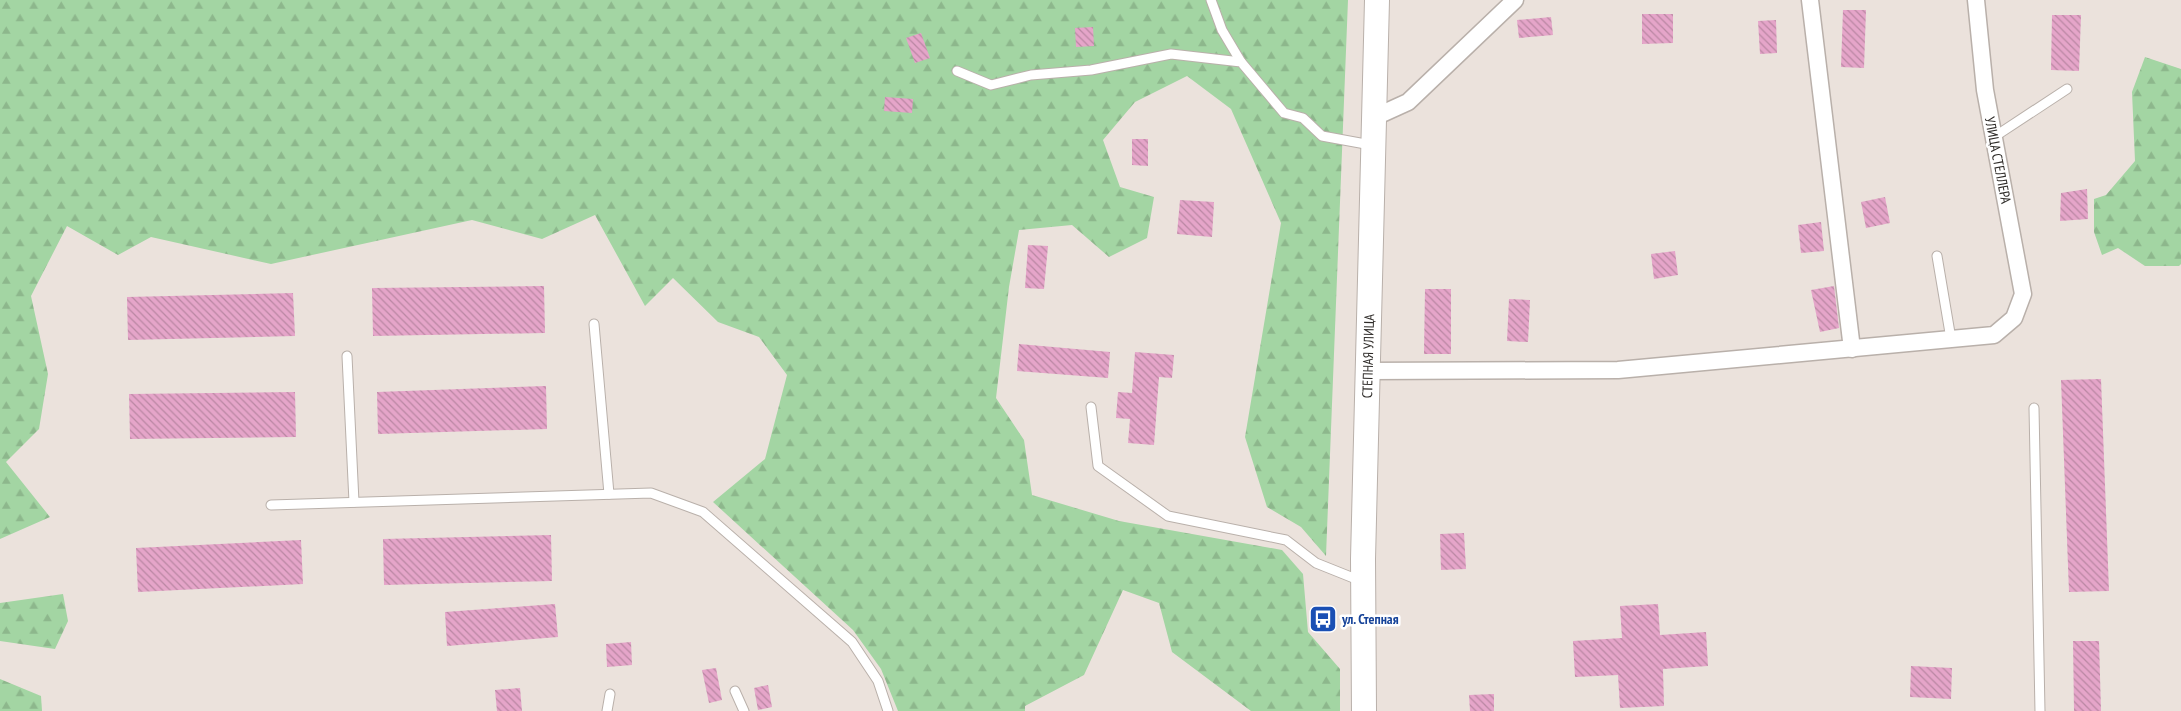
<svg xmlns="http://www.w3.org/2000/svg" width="2181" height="711" font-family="'PT Sans Narrow',sans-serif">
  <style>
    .forest { fill: url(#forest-firs) }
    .building { fill: url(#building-back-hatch) }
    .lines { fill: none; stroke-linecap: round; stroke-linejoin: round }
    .lane-casing { stroke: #b9b0aa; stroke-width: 11 }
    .street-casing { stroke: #b9b0aa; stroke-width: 19 }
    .secondary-casing { stroke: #b9b0aa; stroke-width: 26 }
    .lane { stroke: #fff; stroke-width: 9 }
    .street { stroke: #fff; stroke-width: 16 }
    .secondary { stroke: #fff; stroke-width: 24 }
    .labels { text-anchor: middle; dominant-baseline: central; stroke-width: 5; stroke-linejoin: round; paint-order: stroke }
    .street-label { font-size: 14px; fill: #2e2b28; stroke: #fff }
    .transit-label { font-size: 14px; font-weight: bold; fill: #164399; stroke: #fff; text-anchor: start }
  </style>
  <defs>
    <pattern id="forest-firs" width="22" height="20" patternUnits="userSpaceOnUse" patternTransform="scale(1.25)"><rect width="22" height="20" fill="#a3d5a3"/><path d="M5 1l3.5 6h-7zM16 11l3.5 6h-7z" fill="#8db78c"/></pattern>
    <pattern id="building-back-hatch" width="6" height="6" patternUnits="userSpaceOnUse" patternTransform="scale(1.25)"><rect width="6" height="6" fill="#e5a5c9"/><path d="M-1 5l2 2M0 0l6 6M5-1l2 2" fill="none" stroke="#ba87a3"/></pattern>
  </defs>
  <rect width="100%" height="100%" fill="#ebe2dc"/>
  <!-- forest -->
  <g class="forest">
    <polygon points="0,0 1348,0 1326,556 1301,527 1267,507 1245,437 1281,223 1231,109 1187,76 1135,102 1103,140 1120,187 1154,197 1147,238 1109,257 1072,225 1019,230 1009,287 996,398 1024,440 1032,495 1119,521 1282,550 1303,574 1308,632 1340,669 1340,711 1251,711 1172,652 1159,603 1123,590 1084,675 1025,706 1025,711 898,711 881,669 853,630 713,502 765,459 787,375 759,337 718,322 673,278 645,306 595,215 542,239 472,220 271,264 151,237 118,255 67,226 31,296 48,374 39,429 6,462 50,517 0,539"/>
    <polygon points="2145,57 2181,69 2181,264 2179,266 2145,266 2118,248 2102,255 2094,232 2094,199 2106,195 2135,161 2132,92"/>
    <polygon points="63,594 68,621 55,649 0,641 0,603"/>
    <polygon points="0,679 41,696 42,711 0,711"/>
  </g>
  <!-- building -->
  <g class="building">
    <polygon points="1843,10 1866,10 1864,68 1841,67"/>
    <polygon points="1642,14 1673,14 1673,43 1642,44"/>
    <polygon points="2052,15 2081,15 2079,71 2051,70"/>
    <polygon points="1551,17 1553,35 1519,38 1517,20"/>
    <polygon points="1776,20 1777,53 1760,54 1758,21"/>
    <polygon points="1093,27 1094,46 1076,47 1075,28"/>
    <polygon points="921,33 930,58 915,63 906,38"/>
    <polygon points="885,97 913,99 912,113 884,111"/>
    <polygon points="1132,139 1148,139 1148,166 1132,165"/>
    <polygon points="2087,189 2088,219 2060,221 2061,193"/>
    <polygon points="1885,197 1890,223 1866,228 1861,202"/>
    <polygon points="1180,200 1214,202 1212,237 1177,234"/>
    <polygon points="1821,222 1824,251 1801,253 1798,225"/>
    <polygon points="1028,245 1048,246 1044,289 1025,288"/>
    <polygon points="1675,251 1678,275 1654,279 1651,254"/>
    <polygon points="544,286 545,333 373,336 372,288"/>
    <polygon points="1834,286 1839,328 1820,332 1811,290"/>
    <polygon points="1425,289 1451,289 1451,354 1424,354"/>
    <polygon points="293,293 295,336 128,340 127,297"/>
    <polygon points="1509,299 1530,300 1528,342 1507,341"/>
    <polygon points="1019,344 1110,352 1108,378 1017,371"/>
    <polygon points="1135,352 1174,355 1172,378 1159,377 1154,445 1128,443 1130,419 1116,418 1118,392 1132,393"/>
    <polygon points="2101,379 2109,591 2069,592 2061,380"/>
    <polygon points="546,386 547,429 378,434 377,392"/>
    <polygon points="295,392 296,437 130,439 129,394"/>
    <polygon points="1464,533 1466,569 1441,570 1440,534"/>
    <polygon points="551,535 552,581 384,585 383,539"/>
    <polygon points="301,540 303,584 138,592 136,548"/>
    <polygon points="555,604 558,637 447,646 445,612"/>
    <polygon points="1658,604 1660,635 1706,632 1708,666 1663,669 1664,706 1620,708 1618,675 1575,677 1573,641 1622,638 1620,606"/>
    <polygon points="2073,641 2099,641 2101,711 2074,711"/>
    <polygon points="631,642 632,665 607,667 606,644"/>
    <polygon points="1911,666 1952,668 1951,699 1910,697"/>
    <polygon points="716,668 722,700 709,703 702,670"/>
    <polygon points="768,685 772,707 758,710 754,688"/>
    <polygon points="520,688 522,711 497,711 495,690"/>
    <polygon points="1494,694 1494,711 1470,711 1469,695"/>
  </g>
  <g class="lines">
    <!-- lane casing -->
    <g class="lane-casing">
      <g id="lane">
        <polyline points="1211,0 1222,30 1241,62"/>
        <polyline points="957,71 991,85 1031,75 1091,70 1171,54 1241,62 1284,113 1303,118 1322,136 1371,145"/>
        <polyline points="1994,137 2067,89"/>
        <polyline points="1937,256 1951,339"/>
        <polyline points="594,324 609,494"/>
        <polyline points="347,356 354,502"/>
        <polyline points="1091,407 1098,466 1168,516 1286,540 1316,563 1361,581"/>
        <polyline points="2034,408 2040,711"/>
        <polyline points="271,505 651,493 703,512 852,642 878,681 888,711"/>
        <polyline points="735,691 744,711"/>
        <polyline points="607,711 610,694"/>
      </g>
    </g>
    <!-- street casing -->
    <g class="street-casing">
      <g id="street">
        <polyline points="1810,0 1852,349"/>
        <polyline points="1375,117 1408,102 1515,0"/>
        <polyline points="1368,371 1618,370 1994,335 2014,318 2023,294 1985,90 1976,0"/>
      </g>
    </g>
    <!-- secondary casing -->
    <g class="secondary-casing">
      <g id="secondary">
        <path id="s1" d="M1364 711 1363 559 1377 0"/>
      </g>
    </g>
    <!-- lane -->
    <use href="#lane" class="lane"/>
    <!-- street -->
    <use href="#street" class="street"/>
    <!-- secondary -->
    <use href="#secondary" class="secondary"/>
  </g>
  <!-- icons -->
  <defs>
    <g id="bus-square" transform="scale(1.4375)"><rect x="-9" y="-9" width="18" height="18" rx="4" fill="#1a4fb4" stroke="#fff"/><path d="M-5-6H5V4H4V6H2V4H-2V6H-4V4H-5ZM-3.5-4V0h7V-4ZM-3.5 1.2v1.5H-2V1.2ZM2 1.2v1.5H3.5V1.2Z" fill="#fff"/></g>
  </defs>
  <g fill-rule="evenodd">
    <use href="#bus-square" x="1323" y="619"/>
  </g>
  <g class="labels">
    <!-- street labels -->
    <g class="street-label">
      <text transform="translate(1998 160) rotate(79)">УЛИЦА СТЕЛЛЕРА</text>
      <text stroke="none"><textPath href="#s1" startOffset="355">СТЕПНАЯ УЛИЦА</textPath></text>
    </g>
    <!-- transit labels -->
    <g class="transit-label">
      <text x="1342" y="619">ул. Степная</text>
    </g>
  </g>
</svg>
